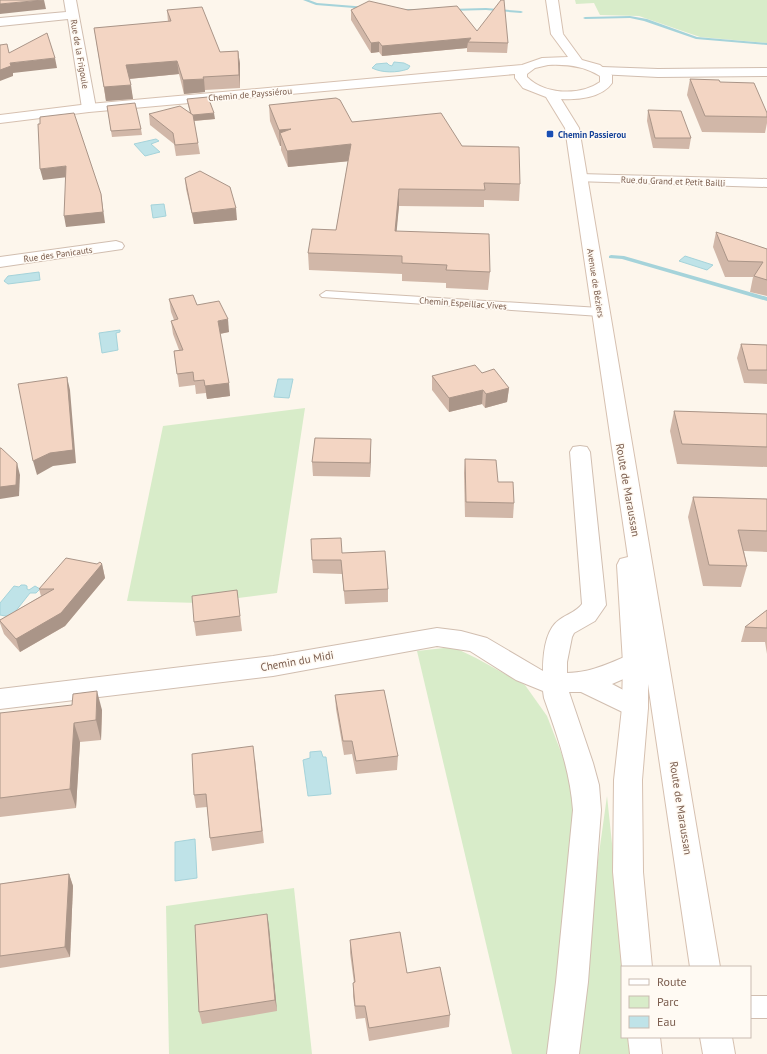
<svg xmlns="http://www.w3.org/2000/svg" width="767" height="1054" font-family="'PT Sans',sans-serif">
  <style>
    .green { fill: #d8ecc9 }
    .water { fill: #bfe3e8; stroke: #a5d3da }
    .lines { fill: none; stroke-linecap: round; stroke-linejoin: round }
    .stream { fill: #a5d3da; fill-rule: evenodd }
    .lane-casing { stroke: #d1beb0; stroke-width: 2 }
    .street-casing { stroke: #d1beb0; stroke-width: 2 }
    .secondary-casing { stroke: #d6c0b0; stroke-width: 2 }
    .lane { fill: #fff; fill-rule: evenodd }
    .street { fill: #fff; fill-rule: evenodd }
    .secondary { fill: #fff; fill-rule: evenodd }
    .wall { fill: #d1b7a8 }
    .shaded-wall { fill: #aa9588 }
    .building { fill: #f3d5c3; stroke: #aa9588 }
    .transit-dot { fill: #1a4fb4; stroke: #fffaf3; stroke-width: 1.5 }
    .labels { text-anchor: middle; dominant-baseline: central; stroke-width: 3; stroke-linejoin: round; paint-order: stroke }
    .far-street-label { font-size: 9px; fill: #7a5c4d; stroke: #fffaf3 }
    .far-transit-label { font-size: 9px; font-weight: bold; fill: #164399; stroke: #fffaf3; text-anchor: start }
    .street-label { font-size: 11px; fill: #7a5c4d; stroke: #fffaf3 }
  </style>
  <rect width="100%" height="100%" fill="#fdf6ec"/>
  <!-- green -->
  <g class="green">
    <polygon points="575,0 767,0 767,43 700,37 639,16 600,15 594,3 576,4"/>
    <polygon points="305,408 277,593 199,603 127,601 163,426"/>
    <polygon points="453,647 476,658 525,685 547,716 566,765 573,797 569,920 553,1054 512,1054 417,651"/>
    <polygon points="607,796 625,967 622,967 622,1037 632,1037 634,1054 571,1054"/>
    <polygon points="294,888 312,1054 169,1054 166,906"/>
  </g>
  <!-- water -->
  <g class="water">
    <path d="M394 62 404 63 410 66 408 69C397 73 382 73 372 68L376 64 387 63 389 65 392 66Z"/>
    <polygon points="156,139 159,141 151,144 160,152 145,156 134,144"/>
    <polygon points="164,204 166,216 153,218 151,205"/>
    <polygon points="685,256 713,265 707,270 679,261"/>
    <polygon points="39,272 40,280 8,284 4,281 8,276"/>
    <polygon points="120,330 120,332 116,333 118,350 102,353 99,333"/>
    <polygon points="278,379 293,379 289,398 274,397"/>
    <polygon points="21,585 25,585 27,586 27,589 29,590 35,586 40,589 36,593 30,593 11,617 0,615 0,603 14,586 19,587"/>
    <polygon points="321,751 323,757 326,757 331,794 308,796 303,760 310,758 310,752"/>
    <polygon points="195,839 197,878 175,881 175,842"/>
  </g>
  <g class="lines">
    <!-- stream -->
    <g class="stream">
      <polygon points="303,0 309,0 317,3 367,7 369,8 367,9 316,5"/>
      <polygon points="486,8 521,11 523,12 521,13 486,10 449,11 447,10 449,9"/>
      <polygon points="394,9 425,9 427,10 425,11 394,11"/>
      <polygon points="630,16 647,19 697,37 767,43 767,45 696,39 644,21 630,18 585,19 583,18 585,17"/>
      <polygon points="611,255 624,256 767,297 767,301 622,259 609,258 609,256"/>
    </g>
    <!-- lane casing -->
    <g class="lane-casing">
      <g id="lane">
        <polygon points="326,291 600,308 606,312 600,316 322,297 320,295"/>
        <rect x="750" y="996" width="17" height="22"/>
      </g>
    </g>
    <!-- street casing -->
    <g class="street-casing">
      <g id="street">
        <polygon points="64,0 76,0 96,108 94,111 84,111 82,108 68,19 0,26 0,18 66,12"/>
        <polygon points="602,67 658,69 767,68 767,76 658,77 598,74 596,71"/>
        <polygon points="580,174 767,179 767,187 575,181 573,178 575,175"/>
        <polygon points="116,241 122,243 124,246 122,249 0,267 0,257"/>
        <path d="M580 446 587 447 590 452 606 605 595 621 574 633 572 637 567 662V673C596 672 610 662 635 653L644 656 647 663 644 670 612 684 644 701 648 708 644 715 635 718 581 692H569L593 763 599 785 601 810 588 982 579 1054H547L556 982 573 810C570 770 557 735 544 698L543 691 516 680 470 651 437 646 273 676 0 709V689L273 656 437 628 461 631 487 638 543 671C543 655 545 630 559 620 567 614 576 612 582 604L570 452 573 447Z"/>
      </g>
    </g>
    <!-- secondary casing -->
    <g class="secondary-casing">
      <g id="secondary">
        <path d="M546 0H558L563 34 582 60 600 65 612 75V83C602 98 577 100 561 99L579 128 720 967H690L648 684V708L642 780 643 872 652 967H622L613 872 614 780 622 708 623 663 617 565 620 559 628 557 565 128 546 97 523 88 515 78V74L89 112 0 123V115L89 104 522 65 542 58 568 57 551 34ZM548 65C567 64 584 66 600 76V82C580 96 545 95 527 77V74L535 68Z"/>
        <polygon points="628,1037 660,1037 662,1054 630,1054"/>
        <polygon points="700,1037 732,1037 735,1054 703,1054"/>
      </g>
    </g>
    <!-- lane -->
    <use href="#lane" class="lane"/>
    <!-- street -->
    <use href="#street" class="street"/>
    <!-- secondary -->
    <use href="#secondary" class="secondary"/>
  </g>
  <!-- wall -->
  <g class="wall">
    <polygon points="167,10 220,52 238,51 240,64 240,88 205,90 205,92 184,94 179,74 129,79 133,99 106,101 94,28 168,22"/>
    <polygon points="351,10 477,31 508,43 507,53 467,52 467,48 382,56 379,52 371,53 351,20"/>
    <polygon points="690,79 720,82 767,113 767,123 765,133 702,132 687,95"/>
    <polygon points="187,99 215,119 194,121 200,154 176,156 174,144 150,125 149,114 190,113 188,105"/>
    <polygon points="269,105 462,146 520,184 519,201 484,200 484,207 399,206 396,231 490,272 488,290 446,288 446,283 402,281 402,274 309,270 308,253 336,230 348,161 288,167 281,150 281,146 280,146 270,121"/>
    <polygon points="107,106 141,129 142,135 112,137"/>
    <polygon points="648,110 691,138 689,149 653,148 647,121"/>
    <polygon points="185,178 237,220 194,224 186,189"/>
    <polygon points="716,232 767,249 767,296 750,292 753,277 725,277 713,247"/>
    <polygon points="169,299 197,305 229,332 220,334 230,396 207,399 206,393 196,394 195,385 179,387 174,351 179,350 173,334 171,321 174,320 171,312"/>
    <polygon points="741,344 767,345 767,384 744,383 737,358"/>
    <polygon points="482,373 509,388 507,402 485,408 482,404 449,412 432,390 432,376"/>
    <polygon points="674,411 767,414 767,467 677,464 670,431"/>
    <polygon points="371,453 370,477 313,476 312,462"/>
    <polygon points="465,459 514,503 513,518 465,517 464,473"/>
    <polygon points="693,497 767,499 767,552 744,551 747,566 741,587 703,586 688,517"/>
    <polygon points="342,553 388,589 388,602 345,604 342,574 313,573 312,560"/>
    <polygon points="97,564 102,564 105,578 65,626 20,652 4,634 0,623 0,620 41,596 39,589"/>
    <polygon points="237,590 242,631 196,636 194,622"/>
    <polygon points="767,610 767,654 765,642 741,642 745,627"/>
    <polygon points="335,695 398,756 397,770 356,774 352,754 344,755 336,709"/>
    <polygon points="102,710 101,740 80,742 76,808 0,817 0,713"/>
    <polygon points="255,759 264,843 212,851 210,838 207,807 196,808 194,795"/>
    <polygon points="69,874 73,886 70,957 0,968 0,884"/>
    <polygon points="267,914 277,1011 202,1024 199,1012"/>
    <polygon points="350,940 407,973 450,1015 449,1027 369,1041 365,1018 356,1019 353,996 353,983 354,983 350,953"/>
  </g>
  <!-- shaded-wall -->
  <g class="shaded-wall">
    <polygon points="44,0 46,9 0,14 0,4"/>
    <polygon points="471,38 468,42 467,48 382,56 382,46"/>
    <polygon points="379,42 379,52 371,53 371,43"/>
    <polygon points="238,51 240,64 240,88 239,75"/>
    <polygon points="55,58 57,68 13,73 13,76 0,81 0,70 11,63"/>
    <polygon points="177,61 179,74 128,79 126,65"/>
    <polygon points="204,79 205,92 184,94 183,80"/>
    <polygon points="131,85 133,99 106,101 104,87"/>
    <polygon points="214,113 215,119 192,121 191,115"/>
    <polygon points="291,129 280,133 281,146 280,146 279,130"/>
    <polygon points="351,144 351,161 288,167 287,151"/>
    <polygon points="66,166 68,177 43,180 40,169"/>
    <polygon points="399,189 399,206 395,249 395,231"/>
    <polygon points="101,194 105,223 66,227 64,216"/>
    <polygon points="236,208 237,220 194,224 192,213"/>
    <polygon points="228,319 229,332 219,334 218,321"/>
    <polygon points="67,377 70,390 76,463 53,466 37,475 33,461"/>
    <polygon points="229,383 230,396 207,399 205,386"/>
    <polygon points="509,388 507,402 485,408 486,394"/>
    <polygon points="483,390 482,404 449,412 449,398"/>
    <polygon points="371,439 371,453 370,477 370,463"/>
    <polygon points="17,463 20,475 19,496 0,499 0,487"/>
    <polygon points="102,564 105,578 65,626 20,652 16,639"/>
    <polygon points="97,691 102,710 101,740 96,720"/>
    <polygon points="74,723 80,742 76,808 70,789"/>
    <polygon points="69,874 73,886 70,957 65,947"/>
    <polygon points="267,914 269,926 277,1011 275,1000"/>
  </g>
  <!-- building -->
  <g class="building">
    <polygon points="0,0 43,0 0,4"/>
    <polygon points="501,0 504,0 508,43 468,42 471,38 382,46 379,42 371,43 351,10 369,1 408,10 457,6 477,31"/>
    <polygon points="202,7 220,52 238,51 239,75 203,77 204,79 183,80 177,61 126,65 131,85 104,87 94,28 171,21 167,10"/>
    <polygon points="47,33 55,58 10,63 11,66 0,70 0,45 7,44 9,53"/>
    <polygon points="690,79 719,80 720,82 754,83 767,113 767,117 705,116"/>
    <polygon points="208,97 214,113 193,115 191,114 187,99"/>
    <polygon points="336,98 340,100 352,122 441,113 462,146 519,147 520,184 484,183 485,190 399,189 395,231 489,234 490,272 446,270 447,265 402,263 402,256 308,253 312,229 336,230 351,144 287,151 280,133 291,129 279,130 269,105"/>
    <polygon points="135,103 141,129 111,131 107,106"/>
    <polygon points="180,106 193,115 198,143 175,145 173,133 149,114"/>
    <polygon points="648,110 681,111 691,138 655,138"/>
    <polygon points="74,113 101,194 103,212 64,216 66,166 40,169 38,124 40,124 40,117"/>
    <polygon points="200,171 230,187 236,208 192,213 185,178"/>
    <polygon points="716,232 767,249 767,280 754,276 763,262 728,261"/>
    <polygon points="193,295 197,305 219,301 228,319 218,321 229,383 205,386 204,380 194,381 193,372 177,374 174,351 183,350 171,321 178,319 169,299"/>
    <polygon points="741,344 767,345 767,370 748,370"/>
    <polygon points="475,365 482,373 494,369 509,388 486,394 483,390 449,398 432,376"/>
    <polygon points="67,377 73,450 50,453 33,461 18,384"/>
    <polygon points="674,411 767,414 767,447 682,444"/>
    <polygon points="315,438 371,439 370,463 312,462"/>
    <polygon points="0,448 1,448 17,463 16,485 0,487"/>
    <polygon points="465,459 496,460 498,482 513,482 514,503 466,502"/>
    <polygon points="693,497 767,499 767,531 738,530 747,566 709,565"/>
    <polygon points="341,538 342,553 385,551 388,589 344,591 341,560 312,560 311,539"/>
    <polygon points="66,558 97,564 100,562 102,564 61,613 16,639 0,621 0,620 54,589 39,589"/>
    <polygon points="237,590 240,616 194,622 192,596"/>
    <polygon points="767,610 767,628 745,627"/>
    <polygon points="384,690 398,756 356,761 352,741 343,741 335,695"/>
    <polygon points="97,691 96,720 74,723 70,789 0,798 0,713 72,705 73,694"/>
    <polygon points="253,746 262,831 210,838 206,794 194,795 192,754"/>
    <polygon points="69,874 65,947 0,956 0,884"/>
    <polygon points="267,914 275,1000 199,1012 195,925"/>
    <polygon points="400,932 407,973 440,967 450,1015 369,1028 365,1006 355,1006 353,983 355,982 350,940"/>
  </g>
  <!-- markers -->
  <rect class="transit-dot" x="546" y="130" width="8" height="8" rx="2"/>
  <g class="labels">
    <!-- far-street labels -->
    <g class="far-street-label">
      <text transform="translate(80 54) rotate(80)">Rue de la Frigoule</text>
      <text transform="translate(250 94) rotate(-5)">Chemin de Payssiérou</text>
      <text transform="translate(673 181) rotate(2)">Rue du Grand et Petit Bailli</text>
      <text transform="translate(58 254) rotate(-8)">Rue des Panicauts</text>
      <text transform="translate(596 283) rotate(81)">Avenue de Béziers</text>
      <text transform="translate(463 303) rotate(4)">Chemin Espeillac Vives</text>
    </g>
    <!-- far-transit labels -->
    <g class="far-transit-label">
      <text x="558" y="134">Chemin Passierou</text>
    </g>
    <!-- street labels -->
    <g class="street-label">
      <text transform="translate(628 490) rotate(80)">Route de Maraussan</text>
      <text transform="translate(297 661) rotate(-10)">Chemin du Midi</text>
      <text transform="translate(681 808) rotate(81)">Route de Maraussan</text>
    </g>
  </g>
  <!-- legend -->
  <rect x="621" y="966" width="130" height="72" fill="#fffaf3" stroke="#cabbb1"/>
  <rect x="629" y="979" width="20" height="6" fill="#ffffff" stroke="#cabbb1"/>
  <text x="657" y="986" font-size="12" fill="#7a5c4d">Route</text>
  <rect x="629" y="996" width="20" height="12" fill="#d8ecc9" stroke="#cabbb1"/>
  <text x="657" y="1006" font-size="12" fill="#7a5c4d">Parc</text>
  <rect x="629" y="1016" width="20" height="12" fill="#bfe3e8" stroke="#cabbb1"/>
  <text x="657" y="1026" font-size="12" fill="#7a5c4d">Eau</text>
</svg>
